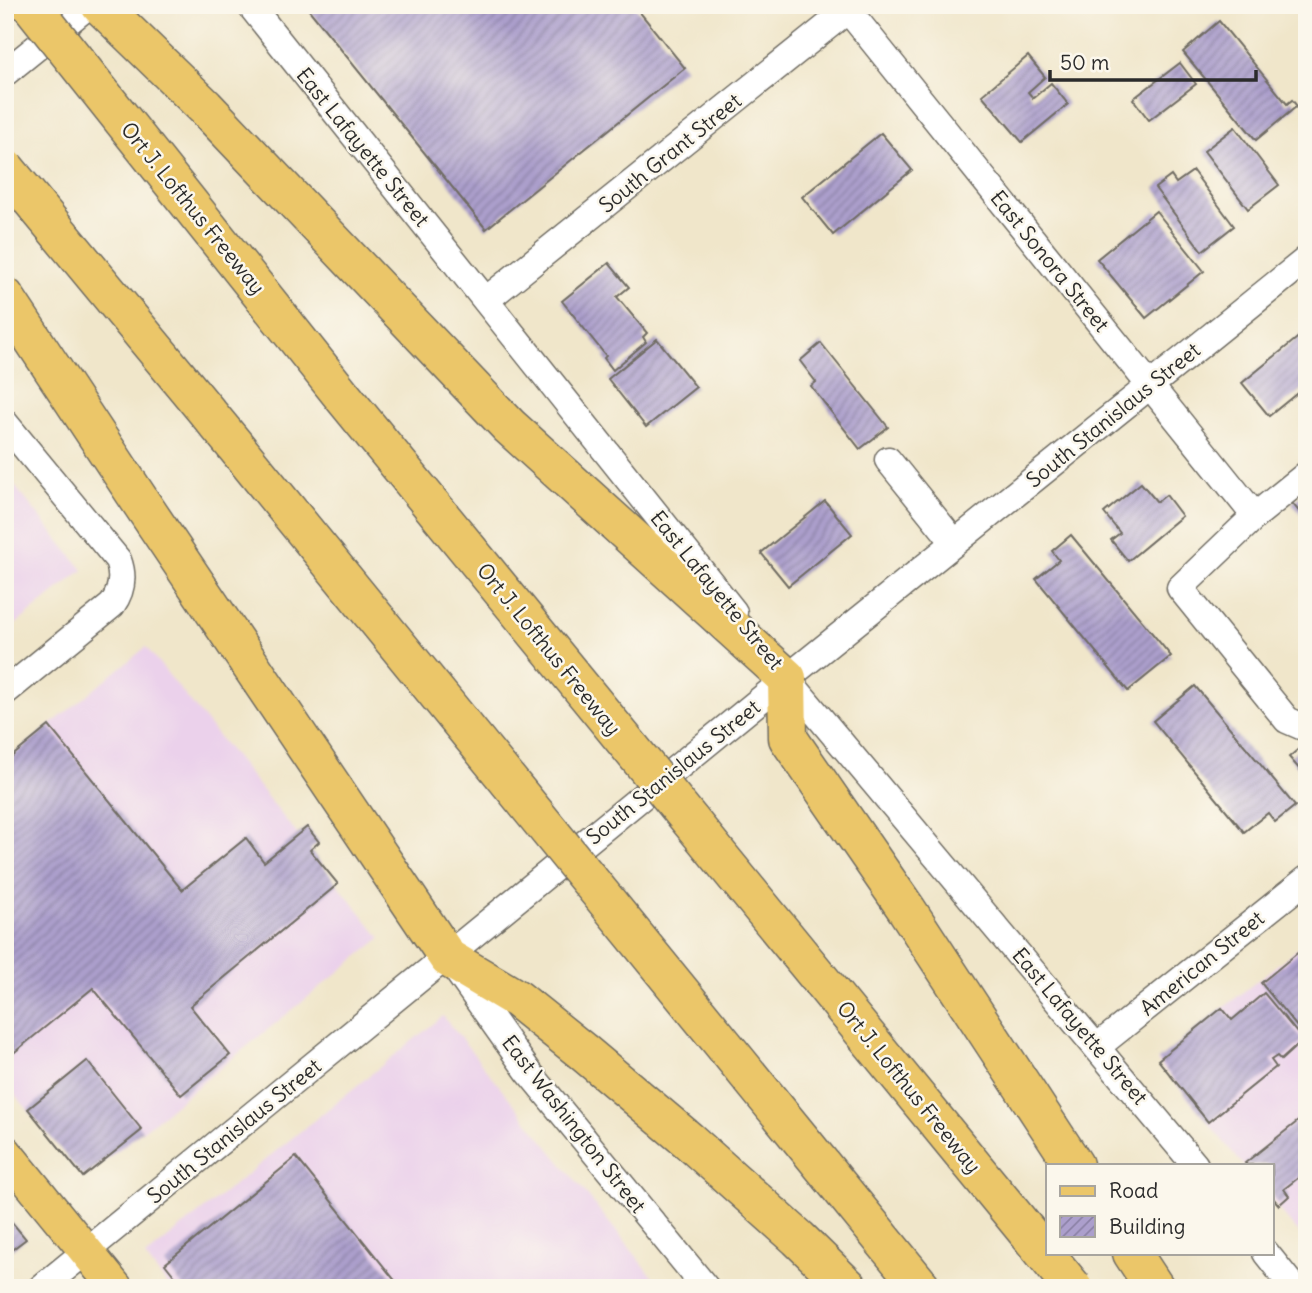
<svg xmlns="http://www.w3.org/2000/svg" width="1312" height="1293" font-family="Delius,sans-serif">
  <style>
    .built { fill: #ebd1eb }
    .building { fill: url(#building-hatch) }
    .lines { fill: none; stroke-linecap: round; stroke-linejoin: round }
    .minor-casing { stroke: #706c63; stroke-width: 29 }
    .major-casing { stroke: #706c63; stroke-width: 36 }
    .highway-casing { stroke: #706c63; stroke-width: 41 }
    .minor { stroke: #fff; stroke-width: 26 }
    .major { stroke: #ebc669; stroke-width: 33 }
    .highway { stroke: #ebc669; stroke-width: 38 }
    .highway-bridge-casing { stroke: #706c63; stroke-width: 41; stroke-linecap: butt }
    .highway-bridge { stroke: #ebc669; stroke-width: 38 }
    .labels { text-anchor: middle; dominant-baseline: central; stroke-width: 5; stroke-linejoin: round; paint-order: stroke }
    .street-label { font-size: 21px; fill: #2b2b2b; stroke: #fbf7ec }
  </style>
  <defs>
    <pattern id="building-hatch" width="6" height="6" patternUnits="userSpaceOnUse" patternTransform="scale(1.75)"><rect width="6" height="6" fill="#ac9fcc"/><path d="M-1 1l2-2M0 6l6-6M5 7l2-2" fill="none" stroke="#8c82a6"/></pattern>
  </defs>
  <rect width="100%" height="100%" fill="#fbf7ec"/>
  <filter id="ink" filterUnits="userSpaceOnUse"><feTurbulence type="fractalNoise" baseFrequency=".0143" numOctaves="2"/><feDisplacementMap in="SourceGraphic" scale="14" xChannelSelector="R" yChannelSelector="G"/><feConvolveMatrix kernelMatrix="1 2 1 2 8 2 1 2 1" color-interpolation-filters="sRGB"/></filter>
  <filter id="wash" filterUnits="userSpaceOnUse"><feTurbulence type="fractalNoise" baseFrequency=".00686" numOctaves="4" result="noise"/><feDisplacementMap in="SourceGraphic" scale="28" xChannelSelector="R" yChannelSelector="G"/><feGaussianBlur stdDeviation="1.57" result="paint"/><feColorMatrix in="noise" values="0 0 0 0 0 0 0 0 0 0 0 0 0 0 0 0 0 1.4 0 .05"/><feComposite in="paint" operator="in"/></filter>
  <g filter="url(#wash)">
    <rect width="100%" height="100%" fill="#f0e6ca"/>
    <!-- built -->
    <g class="built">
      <polygon points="5,474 83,570 5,633"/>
      <polygon points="146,647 381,938 84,1178 5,1082 5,762"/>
      <polygon points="1307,941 1307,1243 1272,1201 1272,1165 1243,1165 1157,1061"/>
      <polygon points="443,1016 662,1288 170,1288 145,1257"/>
    </g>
    <g id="blocks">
      <!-- building -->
      <g class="building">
        <polygon points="305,5 634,5 685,68 486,229"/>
        <polygon points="1219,21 1287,104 1292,100 1297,106 1256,140 1183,52"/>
        <polygon points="1028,56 1045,77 1028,92 1033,98 1051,83 1068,104 1022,142 982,95"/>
        <polygon points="1180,63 1196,84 1149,120 1133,99"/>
        <polygon points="1235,127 1279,185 1248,209 1204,151"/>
        <polygon points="881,133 912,170 833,235 802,197"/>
        <polygon points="1193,171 1234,226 1202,251 1155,188 1171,176 1176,183"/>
        <polygon points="1156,211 1204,271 1146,318 1097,259"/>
        <polygon points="609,263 629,287 617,297 647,333 643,337 646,342 613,370 604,358 606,356 562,301"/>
        <polygon points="1307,330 1307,385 1269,416 1242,383"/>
        <polygon points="657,339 696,387 646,427 608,379"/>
        <polygon points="821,343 888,427 860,449 811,386 816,382 800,361"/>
        <polygon points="1141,483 1157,502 1166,495 1182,516 1128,561 1111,540 1120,533 1104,513"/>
        <polygon points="1307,491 1307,521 1292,503"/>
        <polygon points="825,501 852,534 788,586 761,553"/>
        <polygon points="1071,535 1171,656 1128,691 1036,579 1059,560 1052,551"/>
        <polygon points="1195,686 1295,806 1275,822 1268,813 1244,832 1153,721"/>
        <polygon points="49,726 182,890 246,838 264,862 307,827 319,842 310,850 338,884 190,1006 230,1055 181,1095 93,988 5,1060 5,762"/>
        <polygon points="1307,742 1307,778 1289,757"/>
        <polygon points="1307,945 1307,1039 1261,983"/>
        <polygon points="1264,993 1303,1040 1281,1060 1277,1056 1271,1060 1276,1067 1208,1122 1158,1060 1222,1008 1232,1020"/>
        <polygon points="87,1061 142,1130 83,1177 28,1109"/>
        <polygon points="1307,1114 1307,1171 1284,1189 1289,1196 1279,1205 1272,1197 1272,1165 1247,1165 1245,1163"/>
        <polygon points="296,1157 401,1288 184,1288 165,1264"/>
        <polygon points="5,1214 26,1239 5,1255"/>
      </g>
    </g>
  </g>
  <g filter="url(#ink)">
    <use href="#blocks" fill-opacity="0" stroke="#706c63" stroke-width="2"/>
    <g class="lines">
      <!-- minor casing -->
      <g class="minor-casing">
        <g id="minor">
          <polyline points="250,5 734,612"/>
          <polyline points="844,5 1255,516"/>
          <polyline points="5,73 89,5"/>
          <polyline points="486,300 854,5"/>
          <path d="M5 423 118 560C124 576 122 591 112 605L5 692"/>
          <polyline points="888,460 954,542"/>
          <polyline points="1307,474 1255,516 1180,588 1287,720 1303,727 1307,724"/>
          <polyline points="784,675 1195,1165"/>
          <polyline points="455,968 528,1071 706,1288"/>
          <polyline points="1098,1046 1307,879"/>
          <polyline points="1266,1253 1294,1288"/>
          <polyline points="41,1288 787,678 1307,259"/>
        </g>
      </g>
      <!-- major casing -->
      <g class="major-casing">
        <polyline id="major" points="5,1152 116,1288"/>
      </g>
      <!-- highway casing -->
      <g class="highway-casing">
        <g id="highway">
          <polyline points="100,5 205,107 509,426 787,678 788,738 907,910 1074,1165"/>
          <polyline points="5,297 142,504 448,958 517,999 582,1051 688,1140 798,1238 849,1288"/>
          <polyline points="1132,1253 1155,1288"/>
        </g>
      </g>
      <!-- minor -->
      <use href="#minor" class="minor"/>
      <!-- major -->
      <use href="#major" class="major"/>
      <!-- highway -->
      <use href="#highway" class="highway"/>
      <!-- highway-bridge casing -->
      <g class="highway-bridge-casing">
        <g id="highway-bridge">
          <polyline points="31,5 344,398 1073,1288"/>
          <polyline points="5,168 232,442 922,1288"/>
        </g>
      </g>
      <!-- highway-bridge -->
      <use href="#highway-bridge" class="highway-bridge"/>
    </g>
  </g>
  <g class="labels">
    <!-- street labels -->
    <g class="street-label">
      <text transform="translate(363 147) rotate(51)">East Lafayette Street</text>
      <text transform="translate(670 153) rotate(-39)">South Grant Street</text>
      <text transform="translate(193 208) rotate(51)">Ort J. Lofthus Freeway</text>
      <text transform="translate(1050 261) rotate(51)">East Sonora Street</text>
      <text transform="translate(1113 415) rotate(-39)">South Stanislaus Street</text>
      <text transform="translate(717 590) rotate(51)">East Lafayette Street</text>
      <text transform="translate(549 649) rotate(51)">Ort J. Lofthus Freeway</text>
      <text transform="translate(673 772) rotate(-39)">South Stanislaus Street</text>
      <text transform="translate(1202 963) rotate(-39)">American Street</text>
      <text transform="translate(1080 1026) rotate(50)">East Lafayette Street</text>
      <text transform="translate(909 1087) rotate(51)">Ort J. Lofthus Freeway</text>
      <text transform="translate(574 1124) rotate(52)">East Washington Street</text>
      <text transform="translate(234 1131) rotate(-39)">South Stanislaus Street</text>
    </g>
  </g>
  <!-- margin -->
  <rect width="1312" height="1293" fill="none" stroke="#fbf7ec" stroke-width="28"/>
  <!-- legend -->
  <rect x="1046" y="1164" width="228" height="91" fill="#fbf7ec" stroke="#a8a59f" stroke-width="2"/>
  <rect x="1060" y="1186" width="35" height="10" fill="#ebc669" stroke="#a8a59f" stroke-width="2"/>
  <text x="1109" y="1198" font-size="21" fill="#2b2b2b">Road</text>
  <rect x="1060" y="1216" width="35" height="21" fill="url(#building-hatch)" stroke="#a8a59f" stroke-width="2"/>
  <text x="1109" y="1234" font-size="21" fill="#2b2b2b">Building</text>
  <!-- scale -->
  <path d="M1050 70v10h206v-10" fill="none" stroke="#2b2b2b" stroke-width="3.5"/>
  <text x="1060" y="70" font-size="21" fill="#2b2b2b" stroke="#fbf7ec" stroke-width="5" paint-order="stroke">50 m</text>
</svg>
